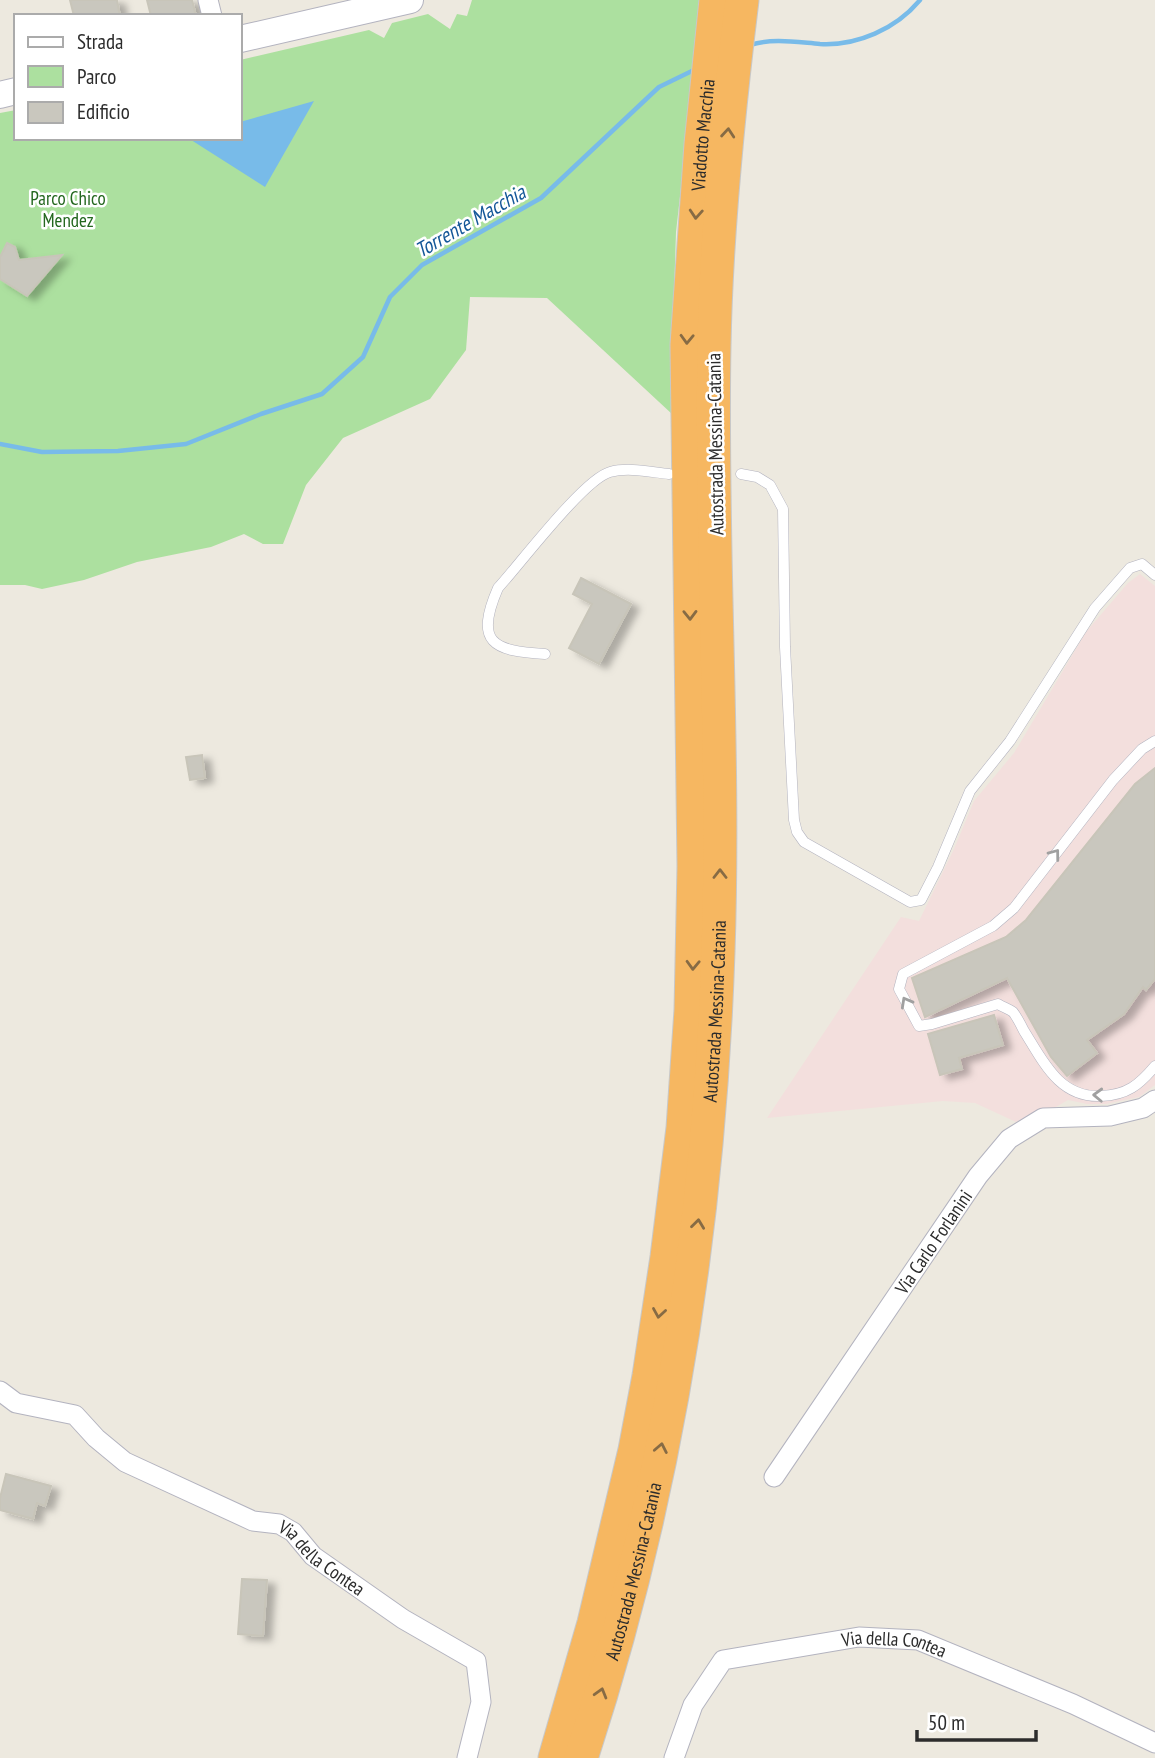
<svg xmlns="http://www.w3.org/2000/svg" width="1155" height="1758" font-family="'PT Sans Narrow',sans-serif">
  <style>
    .medical { fill: #f3dfdd }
    .green { fill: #ace09f }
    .water { fill: #78bbe9 }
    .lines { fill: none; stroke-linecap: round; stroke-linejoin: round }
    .stream { stroke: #78bbe9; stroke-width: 4.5 }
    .building { fill: #c9c7be; stroke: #c8c5b9; stroke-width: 2; filter: url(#shadow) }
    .lane-casing { stroke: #b3b3bf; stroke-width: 11 }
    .street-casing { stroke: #b3b3bf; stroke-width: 21 }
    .secondary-casing { stroke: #b3b3bf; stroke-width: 28 }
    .highway-casing { stroke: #c8c8c8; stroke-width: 35 }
    .lane { stroke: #fff; stroke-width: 10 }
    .street { stroke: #fff; stroke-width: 19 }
    .secondary { stroke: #fff; stroke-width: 26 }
    .highway { stroke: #f6b761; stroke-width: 33 }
    .oneway { stroke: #876b44 }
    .oneway2 { stroke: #a0a0a0 }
    .labels { text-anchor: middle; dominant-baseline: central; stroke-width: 5; stroke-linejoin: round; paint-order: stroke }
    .street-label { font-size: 19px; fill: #2c2c2c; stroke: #fff }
    .park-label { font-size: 19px; fill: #23671e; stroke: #fff }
    .water-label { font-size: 21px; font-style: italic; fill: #145798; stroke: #fff }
  </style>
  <defs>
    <filter id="shadow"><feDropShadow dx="8" dy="4.5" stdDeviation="3.5" flood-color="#0004"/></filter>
  </defs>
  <rect width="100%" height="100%" fill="#ede9df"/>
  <!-- medical -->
  <polygon class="medical" points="1140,574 1155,586 1155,1085 1139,1097 1106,1104 1087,1104 1068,1100 1054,1108 1016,1122 975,1103 943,1101 767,1118 901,917 919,921 954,849 974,801 1014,753 1086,632 1128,583"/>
  <!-- green -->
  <polygon class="green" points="472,0 702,0 676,232 672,354 672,414 547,298 470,297 466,350 430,399 343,438 306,485 283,544 263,544 244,534 211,547 137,562 84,580 42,589 25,585 0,585 0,113 16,110 16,138 240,138 240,60 369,30 384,38 392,23 428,14 450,29 457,14 467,16"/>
  <!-- water -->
  <polygon class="water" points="314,101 265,187 188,138 240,138 240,122"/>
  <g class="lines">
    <!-- stream -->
    <g class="stream">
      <path d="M750 45C773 38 795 42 820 44 857 46 896 29 920 0"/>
      <polyline points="0,444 42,452 118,451 186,444 261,414 322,394 363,357 390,297 422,265 541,198 659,87 694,70"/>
    </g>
  </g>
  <!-- building -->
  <g class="building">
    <polygon points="70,0 117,0 120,16 74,16"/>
    <polygon points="147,0 192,0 196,16 151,16"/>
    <polygon points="7,243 15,247 19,260 62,255 27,296 0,279 0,257"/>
    <polygon points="581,578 631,604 599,664 569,648 592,604 573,594"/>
    <polygon points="202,755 205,778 190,780 186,757"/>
    <polygon points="1155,768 1155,979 1146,990 1143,987 1124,1014 1087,1040 1097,1053 1067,1076 1051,1057 1007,978 925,1017 912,978 1006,937 1026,920 1135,784"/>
    <polygon points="994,1015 1003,1045 959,1058 962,1069 940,1075 928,1034"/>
    <polygon points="6,1474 51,1486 45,1506 37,1503 33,1519 0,1510 0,1498"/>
    <polygon points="242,1579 267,1580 263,1636 238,1634"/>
  </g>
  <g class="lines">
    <!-- lane casing -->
    <g class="lane-casing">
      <g id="lane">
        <polyline points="741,474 757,477 770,485 783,509 785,647 794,820 797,832 804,842 910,902 921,900 938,867 970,791 1010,741 1095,608 1130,568 1142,564 1155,575"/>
        <path d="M545 654C493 651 474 643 498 588 520 564 584 479 610 472 628 467 650 472 669 474"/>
        <path d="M1155 741 1142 749 1113 780 1014 908 993 926 903 974 899 989 919 1026 932 1024 998 1004C1003 1007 1009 1009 1013 1012 1017 1017 1021 1025 1024 1031 1043 1061 1059 1098 1101 1096 1127 1095 1139 1085 1155 1066"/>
      </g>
    </g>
    <!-- street casing -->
    <g class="street-casing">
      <g id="street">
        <polyline points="208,0 212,16"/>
        <path id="s1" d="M0 1391 16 1403 75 1415 96 1438 125 1462 253 1521 279 1524 293 1532 313 1556 403 1619 476 1661 481 1702 467 1758"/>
        <path id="s2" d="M774 1477 978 1176 1009 1139 1043 1118 1110 1116 1143 1108 1155 1100"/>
        <path id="s3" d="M674 1758 693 1705 723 1660 859 1637 918 1640 1073 1704 1155 1743"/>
      </g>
    </g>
    <!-- secondary casing -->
    <g class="secondary-casing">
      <g id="secondary">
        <polyline points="240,39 410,0"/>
        <polyline points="0,95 16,91"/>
      </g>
    </g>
    <!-- highway casing -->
    <g class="highway-casing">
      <g id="highway">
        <path id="s4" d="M555 1758 594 1623 635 1450 649 1376 667 1257 683 1128 691 1010 694 866 687 345 701 144 716 0"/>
        <path id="s5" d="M581 1758C666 1499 709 1224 718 952 725 750 710 548 714 346 716 231 728 114 742 0"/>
      </g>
    </g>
    <!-- lane -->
    <use href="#lane" class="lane"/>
    <!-- street -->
    <use href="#street" class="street"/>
    <!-- secondary -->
    <use href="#secondary" class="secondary"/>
    <!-- highway -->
    <use href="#highway" class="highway"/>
  </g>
  <!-- one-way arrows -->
  <defs><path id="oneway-chevron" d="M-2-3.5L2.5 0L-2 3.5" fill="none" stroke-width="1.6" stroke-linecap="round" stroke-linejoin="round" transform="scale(1.75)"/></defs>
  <g class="oneway">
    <use href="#oneway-chevron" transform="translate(728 133) rotate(-85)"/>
    <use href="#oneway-chevron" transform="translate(696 214) rotate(94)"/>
    <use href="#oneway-chevron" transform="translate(687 339) rotate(92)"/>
    <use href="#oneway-chevron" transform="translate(690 615) rotate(89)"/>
    <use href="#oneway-chevron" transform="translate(720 874) rotate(-90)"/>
    <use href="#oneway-chevron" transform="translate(693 965) rotate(92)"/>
    <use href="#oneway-chevron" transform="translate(698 1224) rotate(-83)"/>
    <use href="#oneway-chevron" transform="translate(659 1313) rotate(99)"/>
    <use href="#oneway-chevron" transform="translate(661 1448) rotate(-79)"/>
    <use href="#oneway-chevron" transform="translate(601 1693) rotate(-74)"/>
  </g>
  <g class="oneway2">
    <use href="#oneway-chevron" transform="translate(1055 854) rotate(-53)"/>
    <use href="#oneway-chevron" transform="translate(906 1002) rotate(-119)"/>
    <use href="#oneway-chevron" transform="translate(1098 1095) rotate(-178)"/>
  </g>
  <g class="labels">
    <!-- street labels -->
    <g class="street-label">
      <text stroke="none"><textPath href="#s4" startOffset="1638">Viadotto Macchia</textPath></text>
      <text transform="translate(715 444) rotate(-91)">Autostrada Messina-Catania</text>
      <text stroke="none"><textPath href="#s5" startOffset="761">Autostrada Messina-Catania</textPath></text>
      <text stroke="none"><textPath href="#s2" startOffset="284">Via Carlo Forlanini</textPath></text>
      <text stroke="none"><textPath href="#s1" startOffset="371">Via della Contea</textPath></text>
      <text stroke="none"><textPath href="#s5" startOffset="194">Autostrada Messina-Catania</textPath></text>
      <text stroke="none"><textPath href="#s3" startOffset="284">Via della Contea</textPath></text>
    </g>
    <!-- park labels -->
    <g class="park-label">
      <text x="68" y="198">Parco Chico<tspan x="68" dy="22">Mendez</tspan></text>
    </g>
    <!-- water labels -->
    <g class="water-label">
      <text transform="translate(470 221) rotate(-30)">Torrente Macchia</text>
    </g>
  </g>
  <!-- legend -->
  <rect x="14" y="14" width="228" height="126" fill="#ffffff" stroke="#ababab" stroke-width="2"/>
  <rect x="28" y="37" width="35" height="10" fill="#ffffff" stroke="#ababab" stroke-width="2"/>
  <text x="77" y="49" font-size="21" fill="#2c2c2c">Strada</text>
  <rect x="28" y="66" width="35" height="21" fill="#ace09f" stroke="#ababab" stroke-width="2"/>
  <text x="77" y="84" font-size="21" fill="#2c2c2c">Parco</text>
  <rect x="28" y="102" width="35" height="21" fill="#c9c7be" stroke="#ababab" stroke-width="2"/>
  <text x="77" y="119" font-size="21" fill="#2c2c2c">Edificio</text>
  <!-- scale -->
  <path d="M917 1730v10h119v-10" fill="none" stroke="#2c2c2c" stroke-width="3.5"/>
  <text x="928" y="1730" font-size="21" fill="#2c2c2c" stroke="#ffffff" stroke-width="5" paint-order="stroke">50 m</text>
</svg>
